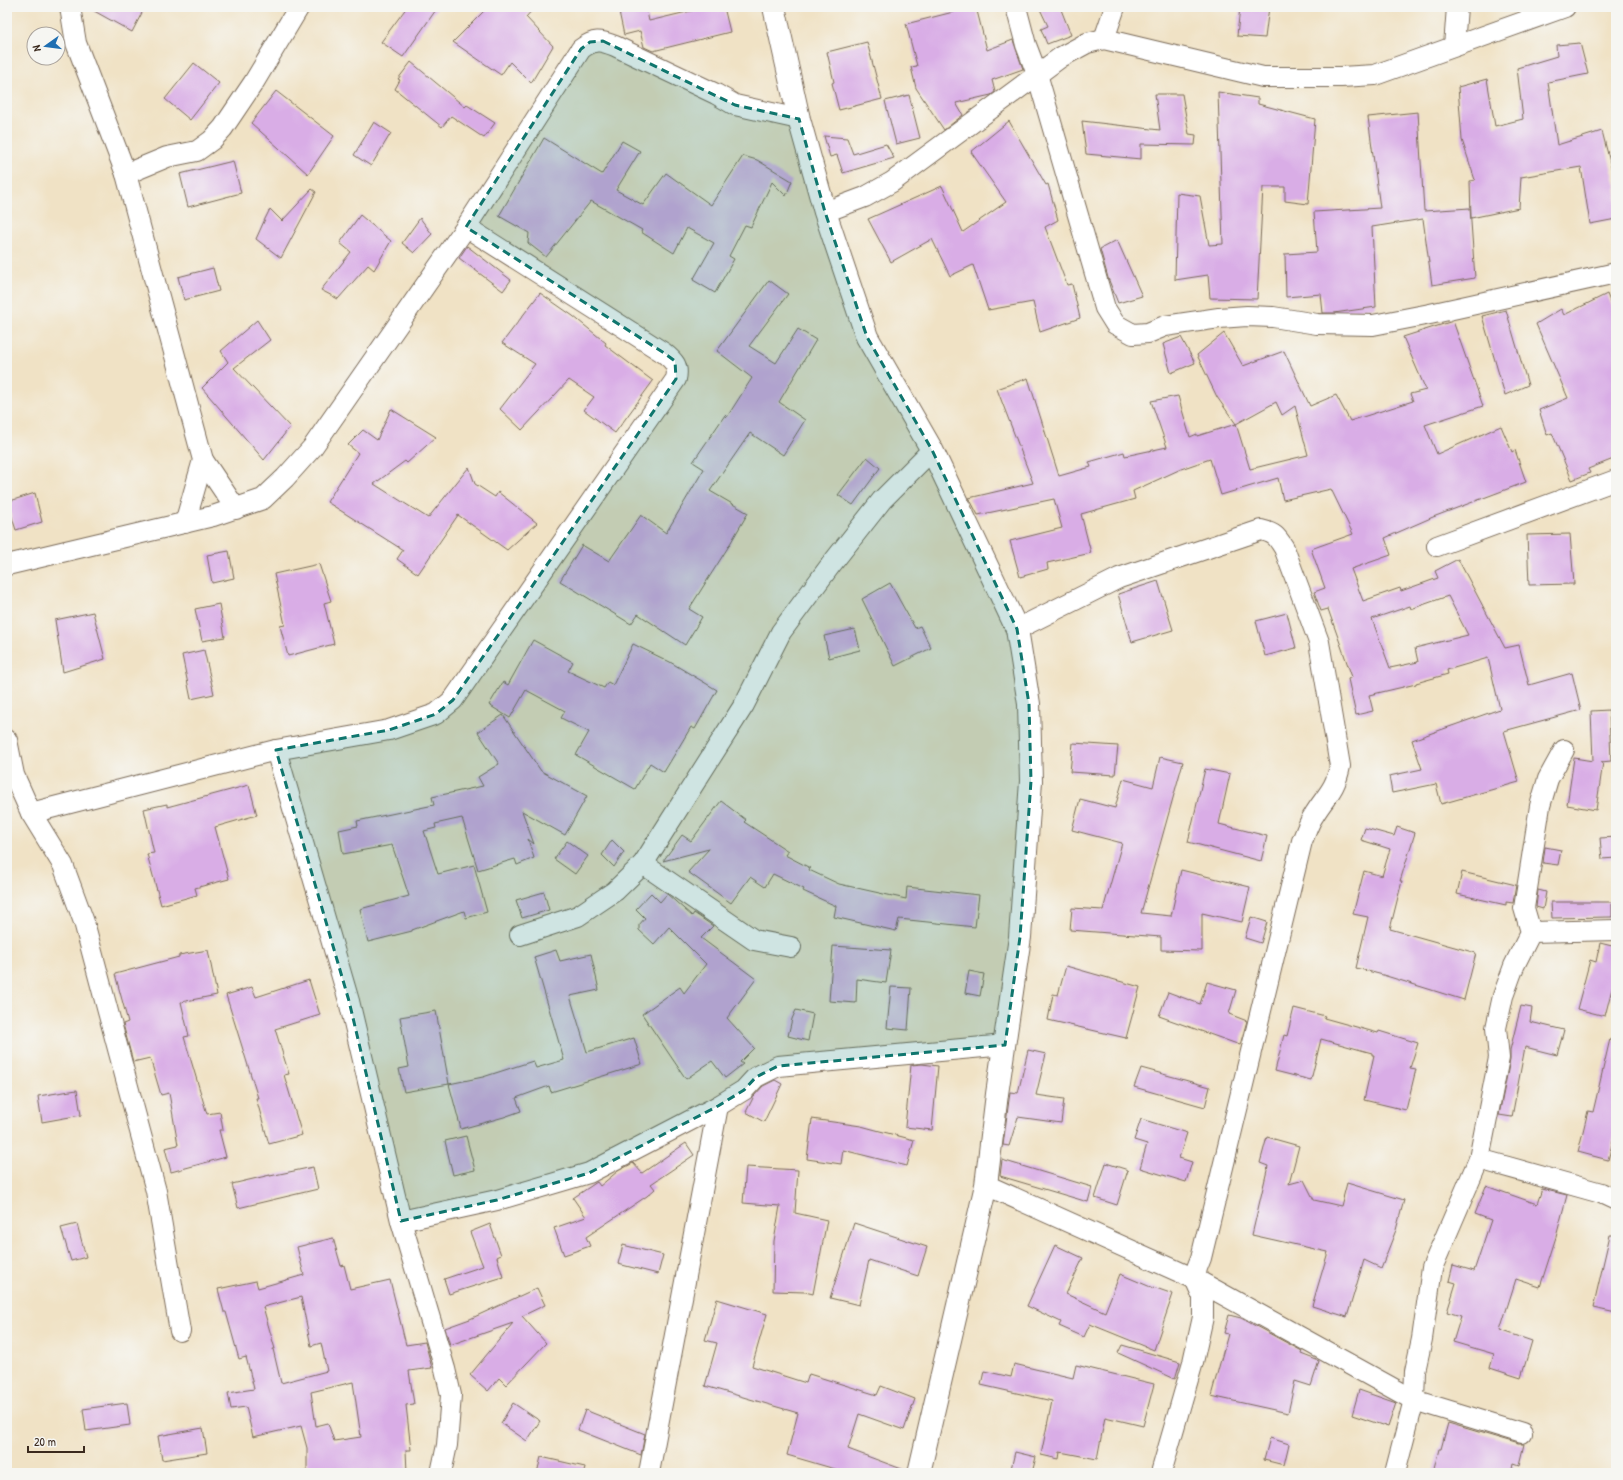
<svg xmlns="http://www.w3.org/2000/svg" width="1623" height="1480" font-family="'Patrick Hand',sans-serif">
  <style>
    .building { fill: #d9ade6; fill-rule: evenodd }
    .lines { fill: none; stroke-linecap: round; stroke-linejoin: round }
    .minor-casing { stroke: #7a6a58; stroke-width: 22 }
    .tertiary-casing { stroke: #7a6a58; stroke-width: 24 }
    .minor { stroke: #fff; stroke-width: 20 }
    .tertiary { stroke: #fff; stroke-width: 22 }
    .marked { fill: #0f766e; fill-opacity: 0.2; stroke: #0f766e; stroke-width: 3; stroke-dasharray: 8 5; stroke-linejoin: round }
  </style>
  <rect width="100%" height="100%" fill="#f6f6f2"/>
  <filter id="ink" filterUnits="userSpaceOnUse"><feTurbulence type="fractalNoise" baseFrequency=".025" numOctaves="2"/><feDisplacementMap in="SourceGraphic" scale="8" xChannelSelector="R" yChannelSelector="G"/><feConvolveMatrix kernelMatrix="1 2 1 2 8 2 1 2 1" color-interpolation-filters="sRGB"/></filter>
  <filter id="wash" filterUnits="userSpaceOnUse"><feTurbulence type="fractalNoise" baseFrequency=".012" numOctaves="4" result="noise"/><feDisplacementMap in="SourceGraphic" scale="16" xChannelSelector="R" yChannelSelector="G"/><feGaussianBlur stdDeviation="0.9" result="paint"/><feColorMatrix in="noise" values="0 0 0 0 0 0 0 0 0 0 0 0 0 0 0 0 0 1.4 0 .05"/><feComposite in="paint" operator="in"/></filter>
  <g filter="url(#wash)">
    <rect width="100%" height="100%" fill="#f0e2c5"/>
    <g id="blocks">
      <!-- building -->
      <g class="building">
        <polygon points="87,7 145,7 132,32"/>
        <polygon points="407,7 438,7 403,57 381,42"/>
        <polygon points="488,7 535,7 526,17 553,46 531,83 510,62 501,75 453,42"/>
        <polygon points="618,7 646,7 649,21 695,10 694,7 724,7 730,32 653,51 644,47 640,31 624,35"/>
        <polygon points="973,7 976,7 987,50 1013,40 1023,69 992,80 995,92 991,95 956,103 963,115 944,130 916,88 911,67 917,66 906,24"/>
        <polygon points="1039,7 1060,7 1071,35 1047,44 1041,29 1048,26"/>
        <polygon points="1240,7 1269,7 1265,38 1237,36"/>
        <polygon points="867,42 882,99 839,110 832,83 834,82 827,52"/>
        <polygon points="1580,43 1588,74 1548,82 1557,145 1602,131 1616,186 1616,219 1590,224 1581,167 1521,177 1519,208 1471,218 1470,181 1475,180 1462,140 1458,87 1487,79 1495,126 1523,119 1517,68 1557,56 1556,45"/>
        <polygon points="411,62 465,107 467,105 495,123 484,138 451,116 442,127 395,89 400,80 398,79"/>
        <polygon points="194,63 219,83 190,120 165,99"/>
        <polygon points="276,91 334,136 308,174 251,123"/>
        <polygon points="1218,92 1258,98 1258,104 1315,119 1308,204 1285,201 1285,187 1263,187 1257,299 1210,298 1208,275 1175,280 1177,193 1200,196 1209,245 1223,244"/>
        <polygon points="1155,94 1182,94 1189,134 1196,135 1195,145 1141,144 1141,159 1086,154 1082,121 1160,130"/>
        <polygon points="909,95 920,138 896,144 885,101"/>
        <polygon points="1418,112 1424,211 1470,208 1475,278 1432,285 1423,219 1372,227 1376,307 1334,313 1323,313 1321,294 1286,297 1285,254 1317,252 1314,212 1380,208 1368,117"/>
        <polygon points="1009,121 1046,185 1048,184 1058,220 1045,227 1067,285 1072,284 1080,318 1040,332 1033,302 988,310 973,265 950,276 932,239 891,262 868,219 942,186 963,232 1006,202 971,152"/>
        <polygon points="374,122 391,133 371,166 354,155"/>
        <polygon points="824,136 847,138 853,154 886,144 894,158 843,173 837,155 830,157"/>
        <polygon points="544,138 602,174 622,141 640,151 616,190 643,205 666,173 711,205 743,156 757,160 792,181 786,196 772,182 751,227 745,225 729,256 734,259 715,293 693,280 714,243 687,228 674,253 641,232 642,230 591,201 546,257 528,243 529,233 499,216"/>
        <polygon points="233,161 241,193 188,207 180,174"/>
        <polygon points="312,189 316,192 281,258 256,239 265,219 270,209 282,221"/>
        <polygon points="360,215 391,241 374,270 368,265 338,299 321,290 351,252 340,243"/>
        <polygon points="420,218 432,234 414,253 402,243"/>
        <polygon points="1117,240 1142,296 1118,303 1108,278 1100,249"/>
        <polygon points="467,246 511,280 503,291 459,258"/>
        <polygon points="213,268 219,291 184,300 178,277"/>
        <polygon points="769,280 788,294 749,346 776,363 798,329 816,340 779,402 805,420 783,455 750,433 710,491 748,513 727,549 689,609 702,617 685,645 638,614 631,624 560,581 582,545 609,561 641,515 666,533 704,469 693,462 725,415 727,417 752,378 717,351"/>
        <polygon points="540,293 573,316 606,343 605,345 653,381 615,433 584,410 594,397 569,380 522,430 500,409 535,364 502,343"/>
        <polygon points="1607,294 1616,317 1616,458 1588,469 1590,473 1572,480 1552,433 1547,435 1539,410 1568,398 1536,324 1561,309 1564,315"/>
        <polygon points="1506,310 1528,385 1505,395 1482,316"/>
        <polygon points="257,320 270,340 234,368 290,427 264,460 202,388 228,362 221,351"/>
        <path d="M1453 321 1483 406 1425 425 1437 454 1501 426 1512 452 1515 450 1526 482 1433 517 1385 538 1391 555 1351 569 1363 601 1400 588 1401 591 1438 578 1435 571 1458 559 1505 648 1519 645 1529 685 1572 673 1581 710 1504 731 1519 782 1441 804 1436 784 1392 793 1389 776 1422 769 1412 740 1500 709 1488 658 1447 670 1448 674 1416 683V684L1369 695 1373 711 1356 715 1348 679 1352 677 1328 609 1321 611 1314 592 1325 588 1311 549 1353 534 1331 489 1283 500 1278 478 1221 495 1210 459 1181 469 1133 491 1135 499 1081 514 1091 553 1047 563 1048 569 1020 577 1010 541 1062 528 1054 499 978 515 969 498 1033 483 997 389 1028 378 1059 476 1091 467 1089 462 1124 452 1125 456 1167 447 1151 401 1178 396 1190 437 1197 434V436L1236 424 1217 397 1197 355 1224 333 1243 366 1284 351 1310 406 1336 395 1350 421 1413 401 1410 394 1426 390 1403 337ZM1276 402 1282 415 1295 406 1308 455 1250 469 1236 424ZM1448 596 1468 635 1415 648 1418 662 1390 668 1372 619 1410 606 1411 609Z"/>
        <polygon points="1181,337 1195,363 1171,373 1163,344"/>
        <polygon points="391,409 436,437 407,463 405,461 374,484 428,518 469,467 475,484 495,497 498,492 537,523 507,550 458,515 418,574 397,559 403,550 327,502 358,453 348,445 363,430 377,440"/>
        <polygon points="867,457 880,468 853,505 838,495"/>
        <polygon points="35,493 42,522 16,530 7,502"/>
        <polygon points="1570,534 1574,584 1529,585 1527,535"/>
        <polygon points="229,551 234,578 212,583 207,555"/>
        <polygon points="319,564 331,601 324,603 334,644 288,656 280,626 285,625 274,574"/>
        <polygon points="1158,581 1173,630 1132,642 1118,594"/>
        <polygon points="890,583 915,628 920,626 931,648 895,666 862,599"/>
        <polygon points="219,604 225,637 202,641 195,609"/>
        <polygon points="93,612 105,659 63,672 55,620"/>
        <polygon points="1287,613 1296,648 1265,656 1256,621"/>
        <polygon points="855,629 860,650 829,658 824,636"/>
        <polygon points="533,640 573,662 568,671 604,688 608,682 613,685 633,644 670,662 717,690 695,729 691,727 664,772 650,763 635,789 576,755 589,732 561,718 565,711 526,690 510,718 489,705 503,682 508,685"/>
        <polygon points="204,650 214,694 191,699 182,655"/>
        <polygon points="1609,710 1611,761 1601,762 1603,762 1596,810 1567,805 1574,758 1593,761 1591,711"/>
        <polygon points="503,715 541,771 587,796 565,835 522,811 534,844 528,839 534,858 517,865 515,859 478,870 462,818 435,824 436,828 424,831 438,874 474,865 487,912 466,918 464,911 412,930 412,931 368,942 360,909 409,896 392,845 343,854 339,830 358,826 357,821 434,805 432,797 483,786 478,777 499,764 478,732"/>
        <polygon points="1073,743 1118,746 1115,775 1070,772"/>
        <polygon points="1160,757 1183,762 1141,913 1171,916 1181,870 1250,887 1242,922 1202,913 1202,951 1161,950 1161,937 1070,930 1072,908 1103,910 1122,843 1072,830 1080,799 1115,808 1123,779 1153,787"/>
        <polygon points="1205,769 1230,774 1219,824 1267,836 1261,861 1188,842"/>
        <polygon points="249,785 257,815 215,827 229,879 195,888 197,895 161,905 147,854 154,853 144,809 167,804 167,807"/>
        <polygon points="721,801 746,820 744,822 788,851 785,855 810,868 809,870 839,884 906,899 907,887 979,895 975,927 899,919 896,931 834,917 836,906 803,891 804,889 773,874 765,887 750,877 731,903 688,872 709,849 663,861 682,835 691,841"/>
        <polygon points="1397,827 1415,833 1400,881 1402,881 1390,929 1476,953 1464,1000 1383,975 1356,968 1368,917 1353,914 1364,871 1382,876 1390,849 1361,840 1365,828 1394,836"/>
        <polygon points="1616,837 1616,858 1602,859 1600,838"/>
        <polygon points="612,840 624,852 614,867 602,855"/>
        <polygon points="567,841 588,856 575,874 554,859"/>
        <polygon points="1545,847 1561,850 1558,865 1543,863"/>
        <polygon points="1462,872 1516,885 1513,903 1506,902 1506,905 1457,894"/>
        <polygon points="1538,890 1546,892 1543,909 1536,907"/>
        <polygon points="544,892 549,910 522,918 516,900"/>
        <polygon points="651,893 660,902 667,894 692,916 694,913 713,926 701,938 756,979 727,1018 754,1048 740,1062 743,1064 725,1078 712,1061 686,1079 642,1014 680,987 684,993 706,964 669,927 654,944 639,930 639,925 645,918 636,909"/>
        <polygon points="1551,902 1612,902 1612,917 1552,918"/>
        <polygon points="1251,917 1267,922 1261,943 1245,938"/>
        <polygon points="1600,943 1616,947 1616,973 1605,1016 1577,1009 1590,960 1596,962"/>
        <polygon points="833,946 891,950 886,983 857,979 856,1003 829,1001"/>
        <polygon points="208,950 217,995 181,1002 189,1036 184,1037 207,1114 220,1112 223,1130 219,1130 226,1157 171,1172 165,1148 178,1145 169,1093 161,1095 150,1058 133,1062 123,1024 128,1022 115,974 179,957 179,955"/>
        <polygon points="556,950 560,961 591,954 599,990 570,996 587,1052 634,1038 642,1064 551,1092 549,1086 516,1098 521,1111 504,1117 461,1129 449,1084 483,1077 533,1061 536,1068 564,1060 534,957"/>
        <polygon points="1066,966 1140,987 1126,1038 1048,1020 1053,994 1058,995"/>
        <polygon points="969,971 984,974 980,996 965,993"/>
        <polygon points="309,980 320,1015 275,1029 289,1074 284,1075 302,1135 269,1144 256,1098 258,1098 226,995 252,987 256,997"/>
        <polygon points="1207,982 1236,990 1229,1014 1247,1021 1240,1045 1159,1016 1168,992 1200,1004"/>
        <polygon points="891,987 911,988 908,1030 887,1028"/>
        <polygon points="1521,1006 1532,1008 1530,1022 1564,1030 1557,1055 1525,1047 1512,1117 1499,1115 1510,1060 1510,1050"/>
        <polygon points="1294,1008 1325,1016 1324,1018 1378,1033 1379,1031 1418,1043 1410,1068 1416,1069 1406,1110 1364,1100 1374,1055 1372,1055 1372,1053 1321,1039 1311,1080 1275,1071 1284,1035 1287,1036"/>
        <polygon points="796,1010 813,1014 808,1041 788,1036 792,1019"/>
        <polygon points="436,1011 449,1084 404,1092 399,1069 409,1067 400,1017"/>
        <polygon points="1610,1039 1616,1040 1616,1130 1608,1160 1578,1152 1588,1111 1593,1112"/>
        <polygon points="1028,1050 1046,1054 1036,1095 1064,1099 1061,1123 1018,1117 1009,1146 1003,1145 1010,1092 1018,1093"/>
        <polygon points="922,1064 938,1066 932,1130 905,1127 911,1065"/>
        <polygon points="1141,1068 1210,1087 1205,1107 1134,1087"/>
        <polygon points="775,1080 782,1084 764,1122 746,1112 754,1096 763,1086"/>
        <polygon points="77,1090 81,1115 42,1122 38,1096"/>
        <polygon points="812,1119 861,1126 914,1140 907,1166 843,1150 841,1164 807,1159"/>
        <polygon points="1141,1119 1187,1133 1179,1158 1192,1162 1186,1182 1140,1168 1147,1144 1134,1140"/>
        <polygon points="466,1136 475,1170 453,1175 445,1141"/>
        <polygon points="1267,1137 1299,1146 1289,1184 1304,1180 1314,1200 1341,1206 1347,1183 1404,1200 1396,1230 1381,1268 1364,1260 1347,1317 1312,1306 1328,1252 1252,1235 1268,1166 1260,1163"/>
        <polygon points="686,1143 694,1155 651,1184 655,1189 647,1196 586,1237 590,1246 564,1255 554,1228 586,1217 573,1198 597,1182 600,1186 618,1171 633,1163 642,1173"/>
        <polygon points="1002,1160 1092,1187 1088,1202 1000,1176"/>
        <polygon points="1106,1163 1128,1170 1117,1205 1095,1198"/>
        <polygon points="313,1167 318,1189 238,1208 232,1184 270,1175 270,1176"/>
        <polygon points="746,1167 798,1170 795,1213 827,1220 813,1294 805,1292 773,1291 774,1241 780,1206 743,1203"/>
        <polygon points="1486,1186 1537,1204 1542,1189 1567,1195 1556,1237 1540,1287 1516,1279 1500,1330 1532,1341 1521,1378 1490,1368 1494,1354 1453,1342 1461,1316 1447,1312 1456,1283 1449,1281 1453,1265 1474,1271 1491,1220 1475,1214"/>
        <polygon points="854,1223 927,1247 918,1276 869,1260 859,1305 830,1298"/>
        <polygon points="77,1224 86,1257 71,1261 61,1228"/>
        <polygon points="490,1224 501,1255 497,1257 503,1277 449,1294 444,1279 483,1266 470,1232"/>
        <polygon points="1610,1235 1616,1235 1616,1313 1593,1308"/>
        <path d="M333 1238 341 1266 344 1265 350 1289 390 1280 406 1345 425 1342 432 1368 409 1371 414 1404 406 1405 411 1450H406L407 1473H307V1448L301 1426 253 1437 246 1407 231 1409 228 1393 254 1389 246 1357 239 1359 226 1312H224L218 1289 256 1281 258 1288 304 1275 297 1247ZM301 1297 311 1346 321 1343 327 1371 281 1383 273 1349H275L263 1307ZM353 1382 361 1437 334 1441 328 1423 316 1426 311 1392Z"/>
        <polygon points="623,1245 663,1255 658,1274 618,1264"/>
        <polygon points="1055,1245 1083,1258 1066,1294 1105,1312 1120,1274 1153,1288 1153,1287 1173,1294 1154,1350 1090,1324 1084,1337 1059,1326 1061,1322 1027,1306"/>
        <polygon points="537,1288 545,1305 522,1316 546,1343 506,1385 499,1378 488,1391 470,1375 513,1323 450,1345 445,1328 470,1319"/>
        <polygon points="717,1299 767,1314 752,1366 806,1383 809,1374 877,1395 881,1386 915,1399 904,1430 859,1414 848,1449 907,1471 907,1473 833,1473 835,1469 787,1455 798,1413 705,1386 717,1343 705,1340"/>
        <polygon points="1229,1315 1241,1318 1302,1351 1301,1354 1319,1361 1311,1386 1295,1381 1288,1413 1211,1396 1228,1334 1224,1333"/>
        <polygon points="1122,1345 1180,1362 1175,1379 1118,1353"/>
        <polygon points="1014,1364 1073,1378 1076,1365 1154,1384 1143,1426 1105,1417 1097,1459 1060,1452 1059,1459 1041,1455 1052,1401 981,1385 984,1371 1011,1377"/>
        <polygon points="1359,1390 1396,1403 1388,1427 1352,1415"/>
        <polygon points="127,1403 130,1425 86,1431 83,1409"/>
        <polygon points="513,1403 540,1421 527,1441 501,1423"/>
        <polygon points="585,1410 645,1434 641,1455 578,1430"/>
        <polygon points="1448,1423 1519,1444 1525,1444 1520,1465 1514,1463 1512,1473 1433,1473 1439,1449 1441,1449"/>
        <polygon points="203,1428 207,1453 162,1460 158,1436"/>
        <polygon points="1270,1438 1289,1444 1284,1465 1264,1460"/>
        <polygon points="1015,1452 1036,1457 1032,1473 1010,1473"/>
        <polygon points="541,1457 585,1467 584,1473 537,1473"/>
      </g>
    </g>
  </g>
  <g filter="url(#ink)">
    <use href="#blocks" fill-opacity="0" stroke="#7a6a58" stroke-width="1"/>
    <g class="lines">
      <!-- minor casing -->
      <g class="minor-casing">
        <g id="minor">
          <polyline points="70,7 76,43 126,174 203,460 185,523"/>
          <polyline points="1016,7 1026,45 1037,74 1105,308 1115,324 1133,334 1148,333 1165,326 1219,318 1247,316 1273,317 1317,324 1373,325 1430,314 1616,273"/>
          <polyline points="1104,39 1115,7"/>
          <polyline points="1454,46 1457,7"/>
          <polyline points="126,174 167,157 197,151 212,140 223,128 254,82 299,7"/>
          <polyline points="825,212 865,197 892,182 1061,57 1087,43 1104,39 1263,77 1341,77 1375,75 1565,7"/>
          <polyline points="203,460 236,509"/>
          <polyline points="1437,546 1616,480"/>
          <path d="M7 565 213 516 263 499 285 478 312 448 466 227 581 49C594 39 600 40 615 46L716 94 735 105 799 119"/>
          <path d="M1017 629 1119 578 1261 530C1275 533 1277 537 1284 548L1319 642 1340 766C1335 791 1326 795 1314 815 1309 822 1306 832 1302 841L1201 1258 1197 1268 1195 1279 1203 1297V1317L1193 1362 1161 1473"/>
          <polyline points="7,740 14,775 31,813 63,865 84,922 156,1191 180,1331"/>
          <polyline points="276,750 349,1001 401,1221 445,1369 451,1395 447,1445 441,1473"/>
          <path d="M31 813 276 750 389 730 436 714 453 700 676 379C679 366 674 361 664 353L466 227"/>
          <polyline points="643,864 754,940 791,947"/>
          <polyline points="1531,932 1616,930"/>
          <polyline points="520,935 578,916 615,891 643,864 744,705 781,632 830,566 882,500 932,450"/>
          <polyline points="1479,1159 1601,1193 1616,1200"/>
          <polyline points="986,1185 1195,1279 1414,1400 1522,1433"/>
          <polyline points="401,1221 497,1200 589,1173 718,1106 744,1090 756,1077 778,1066 1005,1045"/>
          <polyline points="649,1473 718,1106"/>
          <polyline points="1395,1473 1414,1400 1415,1371 1422,1339 1432,1268 1479,1159 1499,1058 1496,1028 1503,996 1514,966 1531,932 1524,908 1540,806 1548,779 1564,750"/>
        </g>
      </g>
      <!-- tertiary casing -->
      <g class="tertiary-casing">
        <polyline id="tertiary" points="774,7 799,119 825,212 867,337 932,450 1017,629 1029,704 1031,781 1020,937 997,1094 986,1185 919,1473"/>
      </g>
      <!-- minor -->
      <use href="#minor" class="minor"/>
      <!-- tertiary -->
      <use href="#tertiary" class="tertiary"/>
    </g>
  </g>
  <!-- marked area -->
  <path class="marked" d="M603 41 735 105 799 119 825 212 867 337 932 450 1017 629 1029 704 1031 781 1020 937 1005 1045 778 1066 756 1077 744 1090 718 1106 589 1173 497 1200 401 1221 349 1001 276 750 389 730 436 714 453 700 676 379 675 361 664 353 466 227 581 49 590 42Z"/>
  <!-- margin -->
  <rect width="1623" height="1480" fill="none" stroke="#f6f6f2" stroke-width="24"/>
  <!-- north arrow -->
  <g transform="translate(46 46) rotate(256)"><circle r="19" fill="#f6f6f2" stroke="#aba49d"/>
  <path d="M0-3L7 15L0 10L-7 15Z" fill="#1f6fb2"/>
  <text y="-6" font-size="11" font-weight="bold" text-anchor="middle" fill="#3b2a1e">N</text>
  </g>
  <!-- scale -->
  <path d="M28 1446v6h56v-6" fill="none" stroke="#3b2a1e" stroke-width="2"/>
  <text x="34" y="1446" font-size="12" fill="#3b2a1e" stroke="#f6f6f2" stroke-width="3" paint-order="stroke">20 m</text>
</svg>
